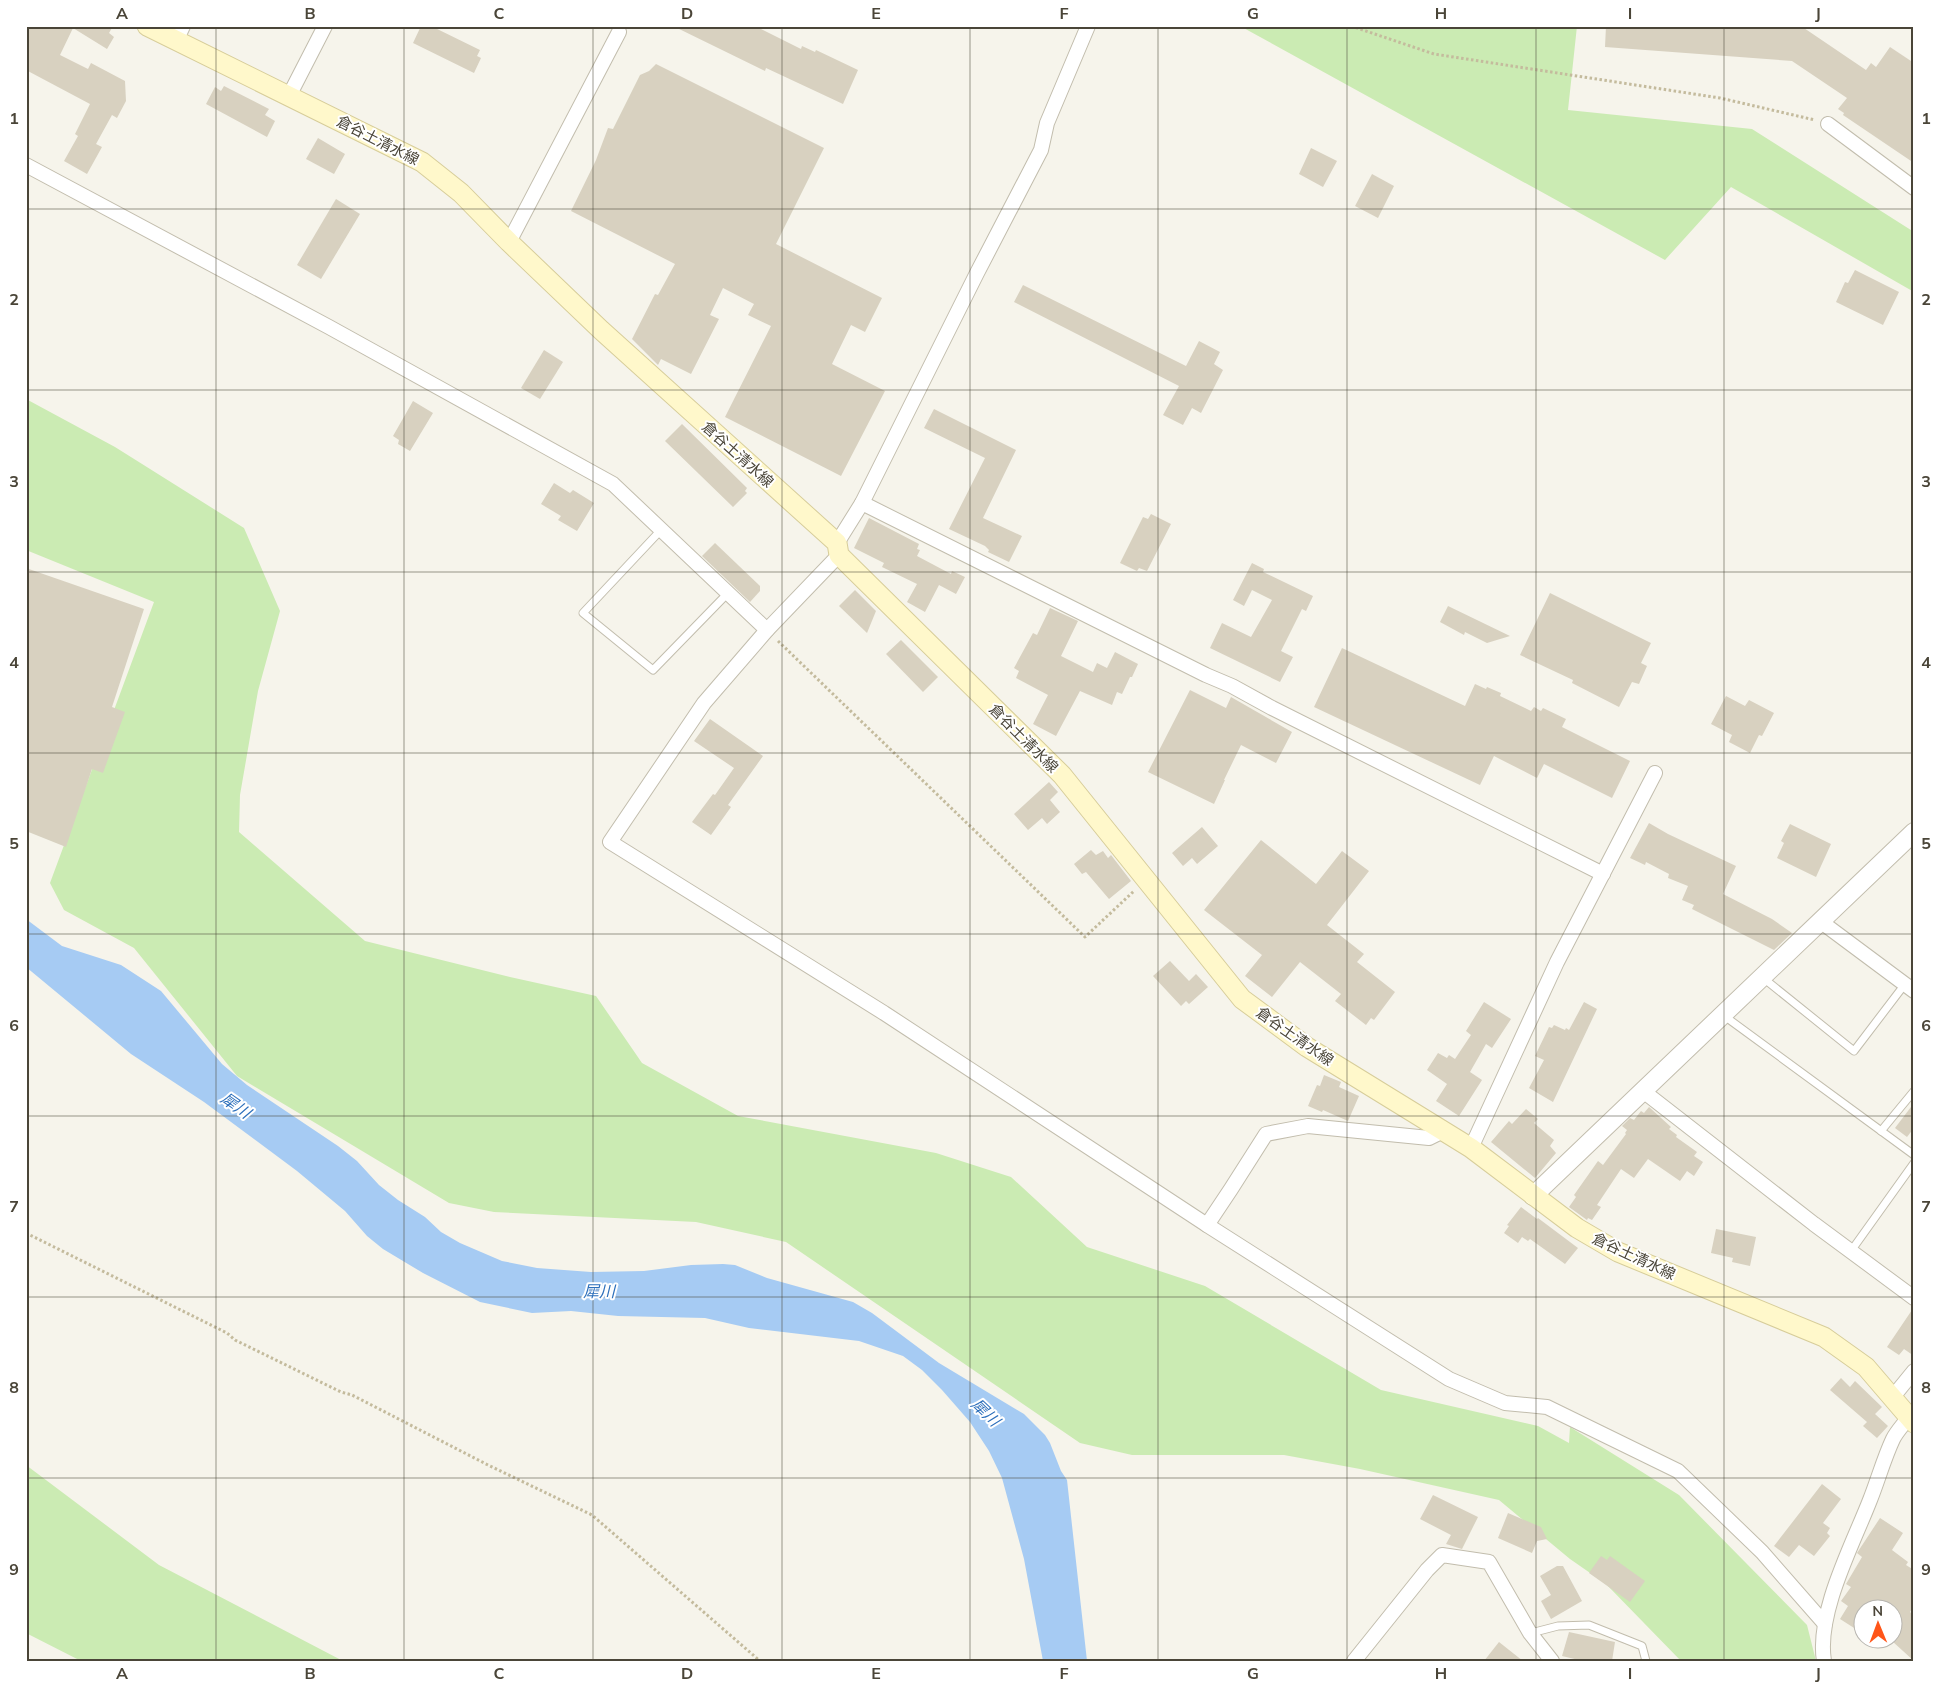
<svg xmlns="http://www.w3.org/2000/svg" width="1940" height="1687" font-family="Mulish,'Noto Sans JP',sans-serif">
  <style>
    .green { fill: #cbebb3 }
    .water { fill: #a6cbf3 }
    .building { fill: #d8d1c0 }
    .lines { fill: none; stroke-linecap: round; stroke-linejoin: round }
    .service-casing { stroke: #c2bdad; stroke-width: 9 }
    .minor-casing { stroke: #c2bdad; stroke-width: 16 }
    .tertiary-casing { stroke: #c2bdad; stroke-width: 20 }
    .secondary-casing { stroke: #d7cd9a; stroke-width: 21 }
    .path { stroke: #c4bb9d; stroke-width: 3; stroke-dasharray: 2.5 2.5; stroke-linecap: butt }
    .service { stroke: #fff; stroke-width: 7 }
    .minor { stroke: #fff; stroke-width: 14 }
    .tertiary { stroke: #fff; stroke-width: 18 }
    .secondary { stroke: #fff8cb; stroke-width: 19 }
    .grid { fill: none; stroke: #4a4538; stroke-width: 1; stroke-opacity: 0.55 }
    .labels { text-anchor: middle; dominant-baseline: central; stroke-width: 4; stroke-linejoin: round; paint-order: stroke }
    .street-label { font-size: 15px; fill: #4a4538; stroke: #fff }
    .water-label { font-size: 16px; font-style: italic; fill: #2c6fbb; stroke: #fff }
    .neatline { fill: none; stroke: #4a4538; stroke-width: 2 }
    .grid-label { font-size: 16px; text-anchor: middle; font-weight: bold; fill: #4a4538 }
  </style>
  <rect width="100%" height="100%" fill="#f6f4eb"/>
  <!-- green -->
  <g class="green">
    <polygon points="1240,26 1577,26 1568,110 1752,129 1914,232 1914,292 1731,187 1665,260"/>
    <polygon points="26,399 115,447 244,528 280,611 258,691 240,795 239,832 365,941 510,977 596,996 642,1063 738,1116 936,1153 1011,1177 1087,1247 1205,1286 1381,1390 1538,1426 1569,1443 1570,1427 1679,1495 1807,1625 1816,1661 1681,1661 1606,1584 1570,1559 1499,1500 1360,1469 1284,1455 1132,1455 1080,1443 786,1242 696,1222 494,1212 449,1203 237,1076 134,948 64,910 50,883 154,602 26,550"/>
    <polygon points="26,1465 159,1565 343,1661 81,1661 26,1633"/>
  </g>
  <!-- water -->
  <polygon class="water" points="26,919 62,946 121,965 161,991 222,1064 247,1085 338,1146 357,1161 379,1185 398,1200 425,1217 441,1232 460,1243 502,1261 537,1268 591,1272 644,1271 691,1265 723,1264 735,1265 767,1278 853,1302 872,1313 939,1363 1024,1414 1045,1435 1050,1443 1061,1471 1067,1480 1087,1661 1043,1661 1024,1559 1002,1478 989,1451 970,1422 942,1390 922,1370 903,1356 859,1341 749,1328 705,1318 618,1316 571,1311 532,1313 480,1302 423,1273 383,1249 367,1236 345,1211 297,1171 204,1102 131,1054 26,967"/>
  <!-- building -->
  <g class="building">
    <polygon points="26,26 113,26 109,33 114,37 107,49 73,28 60,55 88,69 91,63 125,81 126,101 117,118 112,115 96,144 102,147 87,174 64,161 78,136 75,134 90,104 26,70"/>
    <polygon points="421,26 431,26 480,50 477,56 481,58 474,73 413,43"/>
    <polygon points="673,26 755,26 801,49 802,46 815,52 816,50 858,70 843,104 766,68 765,71"/>
    <polygon points="1606,26 1801,26 1866,70 1871,63 1876,67 1890,47 1914,63 1914,163 1843,115 1844,113 1838,109 1847,98 1792,61 1605,47"/>
    <polygon points="656,64 824,148 776,244 882,298 865,332 851,325 832,364 885,391 841,476 725,417 771,326 748,315 754,304 723,288 710,315 719,319 691,374 661,359 658,365 632,339 655,294 658,295 675,264 571,211 596,160 608,128 613,129 640,75 649,71"/>
    <polygon points="224,86 269,109 265,115 275,121 267,137 206,104 215,87 221,91"/>
    <polygon points="318,138 345,154 334,174 306,159"/>
    <polygon points="1311,148 1337,161 1323,187 1299,174"/>
    <polygon points="1372,174 1394,186 1378,218 1355,206"/>
    <polygon points="336,199 360,214 321,279 297,265"/>
    <polygon points="1855,270 1899,292 1883,325 1836,302 1845,282 1848,283"/>
    <polygon points="1023,285 1186,366 1199,341 1220,352 1214,364 1223,370 1201,413 1192,408 1183,425 1163,415 1179,386 1014,302"/>
    <polygon points="544,350 563,362 540,399 521,388"/>
    <polygon points="413,401 433,413 410,451 398,444 399,440 393,436"/>
    <polygon points="934,409 1016,450 983,518 1022,536 1009,562 988,552 989,550 985,546 949,529 985,458 924,428"/>
    <polygon points="682,424 747,488 745,491 747,493 733,507 665,441"/>
    <polygon points="554,483 570,493 573,490 594,503 577,531 558,520 561,516 541,504"/>
    <polygon points="1151,514 1171,524 1147,571 1139,568 1137,571 1120,563 1143,517 1148,519"/>
    <polygon points="869,518 919,544 917,549 920,550 917,556 951,574 952,571 965,577 956,594 939,585 925,612 907,602 917,584 882,567 884,563 854,548"/>
    <polygon points="715,543 760,586 760,591 750,602 702,556"/>
    <polygon points="1252,563 1264,569 1263,572 1313,596 1306,611 1302,609 1281,651 1293,657 1280,682 1210,648 1222,623 1251,637 1272,600 1252,590 1244,606 1233,600"/>
    <polygon points="26,568 144,609 112,707 125,712 103,773 92,769 66,847 26,831"/>
    <polygon points="855,590 876,611 867,633 839,606"/>
    <polygon points="1550,593 1651,643 1641,663 1647,666 1639,684 1632,682 1619,707 1572,683 1573,680 1520,655"/>
    <polygon points="1448,606 1510,636 1487,643 1465,632 1464,635 1440,622"/>
    <polygon points="1050,608 1078,621 1061,656 1093,672 1097,663 1107,668 1115,652 1138,664 1132,677 1130,677 1122,694 1117,692 1112,705 1080,691 1056,736 1033,724 1048,695 1016,678 1019,671 1014,668 1033,633 1037,635"/>
    <polygon points="901,640 938,677 923,692 886,654"/>
    <polygon points="1342,648 1465,706 1475,684 1486,689 1487,687 1501,693 1500,696 1531,711 1534,707 1541,711 1543,708 1566,719 1562,727 1630,761 1612,798 1544,764 1537,778 1494,756 1480,785 1314,707"/>
    <polygon points="1190,690 1226,708 1231,697 1292,732 1276,763 1241,745 1224,780 1225,780 1214,804 1148,772"/>
    <polygon points="1726,696 1745,706 1749,700 1774,713 1762,736 1759,735 1750,753 1729,742 1732,735 1711,724"/>
    <polygon points="710,719 763,756 728,805 731,807 711,835 692,822 713,794 715,795 734,768 694,741"/>
    <polygon points="1049,782 1058,792 1050,800 1060,812 1047,824 1042,818 1028,830 1014,814"/>
    <polygon points="1649,823 1668,834 1736,866 1723,894 1772,919 1792,933 1774,950 1692,909 1694,905 1682,900 1688,886 1668,878 1669,874 1646,862 1645,865 1630,858"/>
    <polygon points="1790,824 1831,844 1816,877 1777,858 1784,843 1781,841"/>
    <polygon points="1202,827 1218,846 1197,864 1192,858 1183,866 1172,853"/>
    <polygon points="1261,840 1316,884 1342,851 1369,871 1327,925 1364,954 1357,962 1395,992 1374,1020 1371,1018 1366,1025 1335,1001 1341,994 1300,962 1272,997 1245,976 1262,955 1204,910"/>
    <polygon points="1091,850 1096,855 1103,851 1108,858 1111,855 1131,881 1109,899 1086,872 1082,874 1074,864"/>
    <polygon points="1170,961 1189,981 1196,974 1208,987 1189,1004 1186,1001 1181,1006 1153,976"/>
    <polygon points="1484,1002 1511,1019 1492,1048 1486,1044 1470,1072 1482,1080 1459,1116 1436,1101 1447,1084 1427,1070 1438,1053 1447,1058 1449,1055 1455,1059 1471,1035 1466,1031"/>
    <polygon points="1584,1002 1597,1009 1553,1102 1529,1088 1544,1060 1535,1056 1549,1027 1552,1028 1554,1025 1565,1030 1566,1028 1569,1030"/>
    <polygon points="1324,1075 1341,1082 1339,1087 1359,1096 1348,1121 1323,1110 1322,1112 1308,1106 1317,1085 1320,1086"/>
    <polygon points="1914,1103 1914,1128 1907,1137 1895,1128"/>
    <polygon points="1649,1107 1671,1127 1669,1129 1677,1135 1676,1137 1697,1152 1694,1156 1703,1162 1694,1176 1687,1171 1680,1181 1648,1159 1634,1178 1621,1169 1597,1205 1601,1207 1592,1220 1588,1218 1587,1220 1569,1207 1576,1197 1574,1195 1598,1161 1603,1165 1626,1134 1625,1133 1627,1130 1622,1126 1630,1118 1634,1120 1641,1111 1644,1113"/>
    <polygon points="1526,1109 1538,1119 1534,1123 1554,1140 1550,1146 1556,1153 1535,1178 1491,1142 1509,1121 1512,1124"/>
    <polygon points="1521,1207 1537,1219 1538,1218 1578,1248 1565,1264 1530,1239 1528,1241 1522,1237 1518,1243 1504,1233 1509,1226 1507,1225"/>
    <polygon points="1716,1229 1756,1237 1750,1266 1732,1262 1733,1258 1711,1253"/>
    <polygon points="1914,1307 1914,1356 1904,1349 1899,1355 1887,1347"/>
    <polygon points="1841,1378 1850,1387 1855,1381 1882,1407 1875,1414 1888,1426 1877,1438 1863,1426 1867,1422 1830,1390"/>
    <polygon points="1822,1484 1841,1499 1823,1523 1830,1528 1827,1533 1830,1536 1814,1556 1799,1545 1789,1557 1774,1546"/>
    <polygon points="1433,1495 1478,1517 1462,1549 1446,1544 1451,1535 1420,1519"/>
    <polygon points="1508,1513 1541,1527 1547,1539 1537,1541 1532,1553 1498,1538"/>
    <polygon points="1880,1518 1903,1533 1892,1550 1908,1562 1906,1565 1914,1570 1914,1605 1910,1612 1914,1616 1914,1661 1892,1641 1892,1610 1862,1610 1862,1633 1840,1619 1848,1606 1841,1601 1851,1587 1846,1584 1862,1557 1857,1553"/>
    <polygon points="1601,1556 1607,1560 1610,1556 1645,1581 1630,1602 1589,1573"/>
    <polygon points="1557,1566 1563,1566 1582,1601 1551,1619 1541,1601 1551,1595 1540,1576"/>
    <polygon points="1569,1632 1615,1642 1612,1661 1583,1661 1562,1656"/>
    <polygon points="1499,1642 1523,1661 1484,1661"/>
  </g>
  <g class="lines">
    <!-- service casing -->
    <g class="service-casing">
      <g id="service">
        <polyline points="661,530 583,613 653,670 728,593"/>
        <polyline points="1762,977 1854,1051 1905,984"/>
        <polyline points="1723,1015 1914,1155"/>
        <polyline points="1881,1131 1914,1091"/>
        <polyline points="1851,1251 1914,1163"/>
        <polyline points="1531,1633 1558,1626 1589,1625 1642,1646 1646,1661"/>
      </g>
    </g>
    <!-- minor casing -->
    <g class="minor-casing">
      <g id="minor">
        <polyline points="176,41 183,26"/>
        <polyline points="289,96 325,26"/>
        <polyline points="1828,124 1914,188"/>
        <polyline points="26,165 329,327 613,484 767,630"/>
        <polyline points="509,242 619,32"/>
        <polyline points="862,503 1206,675 1232,686 1272,708 1603,874"/>
        <polyline points="837,543 862,503 977,273 1041,150 1047,123 1088,26"/>
        <polyline points="839,555 767,630 704,703 610,842 884,1013 1207,1225 1231,1189 1266,1134 1308,1126 1429,1138 1443,1131"/>
        <polyline points="1820,921 1914,991"/>
        <polyline points="1643,1091 1814,1224 1914,1298"/>
        <polyline points="1471,1148 1557,962 1655,773"/>
        <polyline points="1207,1225 1449,1379 1505,1403 1547,1407 1678,1471 1762,1552 1825,1624"/>
        <polyline points="1892,1398 1914,1371"/>
        <polyline points="1354,1661 1427,1570 1442,1555 1489,1562 1530,1633 1552,1661"/>
        <path d="M1824 1661C1816 1613 1853 1544 1870 1500 1878 1480 1884 1458 1893 1439 1897 1431 1904 1424 1909 1417"/>
      </g>
    </g>
    <!-- tertiary casing -->
    <g class="tertiary-casing">
      <polyline id="tertiary" points="1533,1196 1914,832"/>
    </g>
    <!-- secondary casing -->
    <g class="secondary-casing">
      <polyline id="secondary" points="147,26 422,162 461,193 509,242 601,330 837,543 839,555 1062,775 1242,999 1307,1047 1471,1148 1577,1228 1618,1252 1824,1337 1866,1367 1914,1423"/>
    </g>
    <!-- path -->
    <g class="path">
      <polyline points="1351,26 1434,54 1720,98 1815,120"/>
      <polyline points="778,641 1085,937 1134,891"/>
      <polyline points="26,1233 227,1333 235,1340 341,1392 352,1395 488,1465 592,1515 760,1661"/>
    </g>
    <!-- service -->
    <use href="#service" class="service"/>
    <!-- minor -->
    <use href="#minor" class="minor"/>
    <!-- tertiary -->
    <use href="#tertiary" class="tertiary"/>
    <!-- secondary -->
    <use href="#secondary" class="secondary"/>
  </g>
  <!-- grid -->
  <path class="grid" d="M216 26V1661M404 26V1661M593 26V1661M782 26V1661M970 26V1661M1158 26V1661M1347 26V1661M1536 26V1661M1724 26V1661M26 209H1914M26 390H1914M26 572H1914M26 753H1914M26 934H1914M26 1116H1914M26 1297H1914M26 1478H1914"/>
  <g class="labels">
    <!-- street labels -->
    <g class="street-label">
      <text transform="translate(378 140) rotate(27)">倉谷土清水線</text>
      <text transform="translate(738 454) rotate(42)">倉谷土清水線</text>
      <text transform="translate(1024 738) rotate(45)">倉谷土清水線</text>
      <text transform="translate(1295 1036) rotate(35)">倉谷土清水線</text>
      <text transform="translate(1634 1256) rotate(25)">倉谷土清水線</text>
    </g>
    <!-- water labels -->
    <g class="water-label">
      <text transform="translate(236 1105) rotate(35)">犀川</text>
      <text x="599" y="1291">犀川</text>
      <text transform="translate(986 1412) rotate(44)">犀川</text>
    </g>
  </g>
  <!-- border -->
  <rect width="1940" height="1687" fill="none" stroke="#ffffff" stroke-width="55"/>
  <!-- north arrow -->
  <g transform="translate(1878 1624) rotate(359)"><circle r="24" fill="#ffffff" stroke="#b7b5af"/>
  <path d="M0-4L9 19L0 12L-9 19Z" fill="#ff5518"/>
  <text y="-8" font-size="14" font-weight="bold" text-anchor="middle" fill="#4a4538">N</text>
  </g>
  <rect x="28" y="28" width="1884" height="1632" class="neatline"/>
  <g class="grid-label">
    <text x="122" y="19">A</text>
    <text x="310" y="19">B</text>
    <text x="499" y="19">C</text>
    <text x="687" y="19">D</text>
    <text x="876" y="19">E</text>
    <text x="1064" y="19">F</text>
    <text x="1253" y="19">G</text>
    <text x="1441" y="19">H</text>
    <text x="1630" y="19">I</text>
    <text x="1818" y="19">J</text>
    <text x="14" y="124">1</text>
    <text x="1926" y="124">1</text>
    <text x="14" y="305">2</text>
    <text x="1926" y="305">2</text>
    <text x="14" y="487">3</text>
    <text x="1926" y="487">3</text>
    <text x="14" y="668">4</text>
    <text x="1926" y="668">4</text>
    <text x="14" y="849">5</text>
    <text x="1926" y="849">5</text>
    <text x="14" y="1031">6</text>
    <text x="1926" y="1031">6</text>
    <text x="14" y="1212">7</text>
    <text x="1926" y="1212">7</text>
    <text x="14" y="1393">8</text>
    <text x="1926" y="1393">8</text>
    <text x="14" y="1575">9</text>
    <text x="1926" y="1575">9</text>
    <text x="122" y="1679">A</text>
    <text x="310" y="1679">B</text>
    <text x="499" y="1679">C</text>
    <text x="687" y="1679">D</text>
    <text x="876" y="1679">E</text>
    <text x="1064" y="1679">F</text>
    <text x="1253" y="1679">G</text>
    <text x="1441" y="1679">H</text>
    <text x="1630" y="1679">I</text>
    <text x="1818" y="1679">J</text>
  </g>
</svg>
